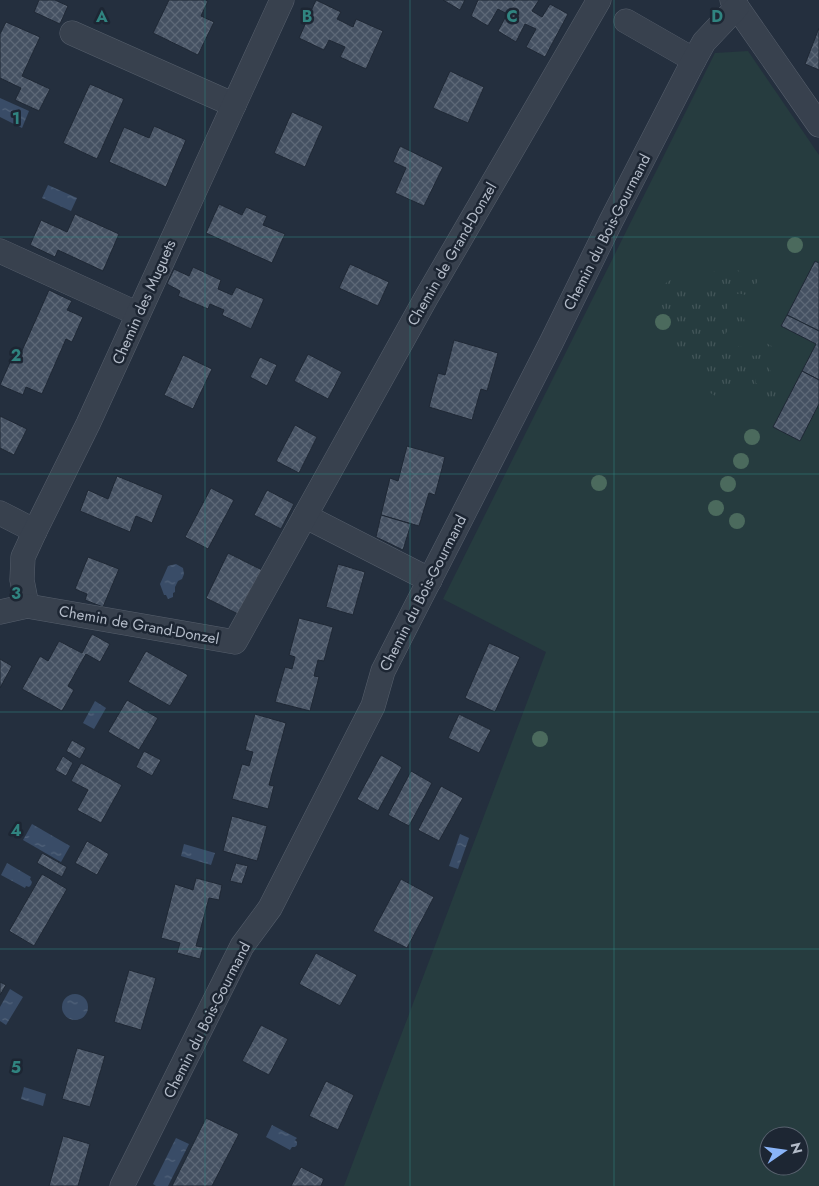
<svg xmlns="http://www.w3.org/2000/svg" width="819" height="1186" font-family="Jost,sans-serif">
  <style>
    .green { fill: #263c3f; fill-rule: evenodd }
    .park { fill: url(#park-tufts) }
    .water { fill: url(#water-ripples) }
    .building { fill: url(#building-cross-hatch); stroke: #1f2835 }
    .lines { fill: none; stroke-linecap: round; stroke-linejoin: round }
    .minor-casing { stroke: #565f6c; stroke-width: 25 }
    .minor { stroke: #38414e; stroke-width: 24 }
    .tree { fill: #4b6a5d }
    .grid { fill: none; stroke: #308480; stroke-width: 1; stroke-opacity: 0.55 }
    .labels { text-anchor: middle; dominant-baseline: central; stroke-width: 5; stroke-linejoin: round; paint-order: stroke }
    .street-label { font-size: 15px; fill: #b4bcc9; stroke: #1d2633 }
    .grid-label { font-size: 16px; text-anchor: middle; font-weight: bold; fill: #308480; stroke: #1d2633; stroke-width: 5; stroke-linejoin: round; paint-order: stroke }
  </style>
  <defs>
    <pattern id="park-tufts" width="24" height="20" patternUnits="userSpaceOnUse" patternTransform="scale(1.25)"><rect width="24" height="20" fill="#263c3f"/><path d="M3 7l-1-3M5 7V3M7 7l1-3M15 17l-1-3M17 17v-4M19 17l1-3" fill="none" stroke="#435659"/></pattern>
    <pattern id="water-ripples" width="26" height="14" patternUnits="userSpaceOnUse" patternTransform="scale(1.25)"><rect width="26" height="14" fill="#394c67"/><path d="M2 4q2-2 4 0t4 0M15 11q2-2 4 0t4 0" fill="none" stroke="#53647b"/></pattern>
    <pattern id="building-cross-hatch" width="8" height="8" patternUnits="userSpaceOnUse" patternTransform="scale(1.25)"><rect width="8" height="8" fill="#455162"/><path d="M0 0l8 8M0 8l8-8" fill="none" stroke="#5d6877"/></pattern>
  </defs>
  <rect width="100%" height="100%" fill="#242f3e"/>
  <!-- green -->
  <path class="green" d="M748 51 819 155V1186H344L546 652 443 599 715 53ZM769 1136H799V1166H769Z"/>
  <!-- park -->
  <path class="park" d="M731 267 758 280 750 297C726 284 716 314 744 318L745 324C735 327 725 327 725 339 729 348 735 345 742 347L753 356C761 356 763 349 766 343L781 351C777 357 773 364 766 365L771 371 770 373 771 374 768 377 766 376 765 377 759 371 755 378 756 383 762 387 772 384 780 387 773 402C769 400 765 399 762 397 756 393 755 387 747 387 734 387 729 406 712 394 699 386 708 376 702 367 695 354 677 367 671 350 666 336 679 337 679 326 679 314 661 316 659 301 656 285 677 270 689 284 690 284 693 290 693 290L698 291 701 289 702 279 708 273 716 271 726 274 729 272Z"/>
  <!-- water -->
  <g class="water">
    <polygon points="0,98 29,111 22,128 0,117"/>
    <polygon points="48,185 77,198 71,211 42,198"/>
    <polygon points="176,564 183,568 184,574 182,579 178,581 175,587 175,592 173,593 173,597 168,599 166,595 164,595 160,584 168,566"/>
    <polygon points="95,701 106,708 94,729 83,723"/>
    <polygon points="32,824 70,846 61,862 23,840"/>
    <polygon points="460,834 469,838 458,869 449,866"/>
    <polygon points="184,844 215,853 211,865 181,856"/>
    <polygon points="7,863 31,877 30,879 32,882 31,885 29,887 26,886 25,888 1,875"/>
    <polygon points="10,989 23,997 6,1025 0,1021 0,1007"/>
    <circle cx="75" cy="1007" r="13"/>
    <polygon points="24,1087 46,1094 43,1106 21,1099"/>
    <polygon points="272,1125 297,1138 295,1140 297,1142 297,1145 295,1147 292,1147 290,1150 266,1137"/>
    <polygon points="176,1138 189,1144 168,1186 156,1186 153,1184"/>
  </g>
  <!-- building -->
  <g class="building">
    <polygon points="39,0 55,0 68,6 60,24 34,12"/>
    <polygon points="169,0 205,0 208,1 201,16 214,22 198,55 153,33"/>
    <polygon points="316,0 341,12 337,19 353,27 356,19 383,31 366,69 340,57 345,47 329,40 324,50 299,38"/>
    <polygon points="443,0 465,0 460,10"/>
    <polygon points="478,0 512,0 514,1 515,0 539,0 532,11 542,17 550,4 568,14 545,57 526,47 536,29 525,24 516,42 498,31 507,14 498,9 488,26 471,16"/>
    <polygon points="6,22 40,37 22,76 50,89 39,111 15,100 21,88 0,78 0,34"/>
    <polygon points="819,28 819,70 805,64"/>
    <polygon points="450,71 484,87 468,123 433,108"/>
    <polygon points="90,84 124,99 97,159 63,143"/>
    <polygon points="292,112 323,126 305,167 274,153"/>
    <polygon points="154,126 186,140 166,187 109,162 124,127 149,138"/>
    <polygon points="400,146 443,167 424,206 395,193 406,168 393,162"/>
    <polygon points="219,204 242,215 246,207 267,216 263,225 285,234 272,263 206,233"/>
    <polygon points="75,214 119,234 103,271 58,250 55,257 30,245 41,220 67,232"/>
    <polygon points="815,261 819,263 819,331 787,315"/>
    <polygon points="350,264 389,282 378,306 339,288"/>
    <polygon points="193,267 221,280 218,289 232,295 236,287 264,299 251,329 222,315 224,310 210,304 208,309 178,296 180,291 167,284 174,269 189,276"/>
    <polygon points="49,290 72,301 67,310 83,317 72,342 66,339 42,394 26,387 23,395 0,385 15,351 20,355"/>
    <polygon points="787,315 819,331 819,380 802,371 816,344 781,326"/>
    <polygon points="454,340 498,353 487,391 481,389 472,420 429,407 438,373 445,375"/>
    <polygon points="308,354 342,372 328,399 294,381"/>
    <polygon points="183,355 212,369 193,409 164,395"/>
    <polygon points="260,357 277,365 267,386 250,377"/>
    <polygon points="802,371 819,380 819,404 800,441 773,427"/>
    <polygon points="0,416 27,429 14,455 0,448"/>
    <polygon points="295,425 317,437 299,473 276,461"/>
    <polygon points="407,446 445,457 435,495 429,493 419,526 381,515 390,478 398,481"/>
    <polygon points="117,476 163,495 152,523 136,516 130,532 80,511 88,490 108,499"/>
    <polygon points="211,488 234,500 208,549 185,537"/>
    <polygon points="267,490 294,504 281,529 254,515"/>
    <polygon points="381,515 411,524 403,550 376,537"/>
    <polygon points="228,553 262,570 240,615 206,598"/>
    <polygon points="88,557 119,569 103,607 85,600 87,594 75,589"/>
    <polygon points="338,564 365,572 353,615 326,607"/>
    <polygon points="299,618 333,627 324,661 318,660 314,676 319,677 310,711 275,702 285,667 292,669 295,657 289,655"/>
    <polygon points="92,634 110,644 100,662 86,654 68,686 74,690 62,711 22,689 40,656 48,661 59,641 82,653"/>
    <polygon points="489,643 520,657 495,712 465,698"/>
    <polygon points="146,651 188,675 170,706 128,682"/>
    <polygon points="0,659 12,666 0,688"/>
    <polygon points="127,700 158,718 139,750 108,732"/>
    <polygon points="255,714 286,723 269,785 274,786 268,809 232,799 242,764 249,766 253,752 245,750"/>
    <polygon points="459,714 491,730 479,753 448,738"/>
    <polygon points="72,740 86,748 80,759 66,751"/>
    <polygon points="144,751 161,760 152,776 136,767"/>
    <polygon points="381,755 402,767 378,811 357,799"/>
    <polygon points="63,756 73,763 66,776 55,770"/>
    <polygon points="81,763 122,785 101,823 77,810 88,790 71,781"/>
    <polygon points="411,771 432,783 409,826 388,815"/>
    <polygon points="441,786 463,798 439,841 418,830"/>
    <polygon points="232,816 267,826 257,861 223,851"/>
    <polygon points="87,841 109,854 97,875 75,863"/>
    <polygon points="42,853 67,867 62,877 37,863"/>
    <polygon points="236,863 248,866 242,884 230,881"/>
    <polygon points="42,874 67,889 34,946 9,931"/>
    <polygon points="196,878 222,885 219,900 209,898 196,946 203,947 200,959 177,953 180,943 161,938 175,884 193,890"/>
    <polygon points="401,879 434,897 407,948 373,931"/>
    <polygon points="316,953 357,975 340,1006 299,984"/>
    <polygon points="129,970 156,978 141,1030 114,1022"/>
    <polygon points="0,982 6,985 0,995"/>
    <polygon points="261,1025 288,1039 269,1075 242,1061"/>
    <polygon points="77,1048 105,1056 90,1107 62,1099"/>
    <polygon points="326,1081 354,1095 338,1130 309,1116"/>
    <polygon points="206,1118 239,1134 212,1186 172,1186"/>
    <polygon points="63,1136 90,1144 78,1186 49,1186"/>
    <polygon points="301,1167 324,1179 321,1186 291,1186"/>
  </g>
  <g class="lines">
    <!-- minor casing -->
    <g class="minor-casing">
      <g id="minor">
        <polyline points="732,0 819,125"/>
        <polyline points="626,21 694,60"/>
        <polyline points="72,33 234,105"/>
        <polyline points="0,251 138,314"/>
        <polyline points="0,513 35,531"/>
        <polyline points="305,516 430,580"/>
        <polyline points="27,606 22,580 23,557 35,531 88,424 282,0"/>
        <polyline points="0,612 27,606 235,642 426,298 599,0"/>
        <polyline points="122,1186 242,946 270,908 373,706 383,671 551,343 611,221 694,60 704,42 737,7"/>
      </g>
    </g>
    <!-- minor -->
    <use href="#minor" class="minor"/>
  </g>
  <!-- trees -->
  <g class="tree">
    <circle cx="795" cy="245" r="8"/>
    <circle cx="663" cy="322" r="8"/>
    <circle cx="752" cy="437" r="8"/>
    <circle cx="741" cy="461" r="8"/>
    <circle cx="599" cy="483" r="8"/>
    <circle cx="728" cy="484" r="8"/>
    <circle cx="716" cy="508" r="8"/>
    <circle cx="737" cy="521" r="8"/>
    <circle cx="540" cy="739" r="8"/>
  </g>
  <!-- grid -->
  <path class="grid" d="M205 0V1186M410 0V1186M614 0V1186M0 237H819M0 474H819M0 712H819M0 949H819"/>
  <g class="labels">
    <!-- street labels -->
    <g class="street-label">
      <text transform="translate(607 232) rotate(-63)">Chemin du Bois-Gourmand</text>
      <text transform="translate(452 254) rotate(-60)">Chemin de Grand-Donzel</text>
      <text transform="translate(144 302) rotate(-66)">Chemin des Muguets</text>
      <text transform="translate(423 593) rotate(-63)">Chemin du Bois-Gourmand</text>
      <text transform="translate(139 625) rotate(10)">Chemin de Grand-Donzel</text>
      <text transform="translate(207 1020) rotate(-63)">Chemin du Bois-Gourmand</text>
    </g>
  </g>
  <g class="grid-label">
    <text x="102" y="22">A</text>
    <text x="307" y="22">B</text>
    <text x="512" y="22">C</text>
    <text x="717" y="22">D</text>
    <text x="16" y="124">1</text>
    <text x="16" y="361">2</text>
    <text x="16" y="599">3</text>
    <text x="16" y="836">4</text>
    <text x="16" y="1073">5</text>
  </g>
  <!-- north arrow -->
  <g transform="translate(784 1151) rotate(77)"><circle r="24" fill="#1d2633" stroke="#59626f"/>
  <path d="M0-4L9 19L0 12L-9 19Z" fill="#8ab4f8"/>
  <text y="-8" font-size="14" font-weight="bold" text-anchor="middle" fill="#b4bcc9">N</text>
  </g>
</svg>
